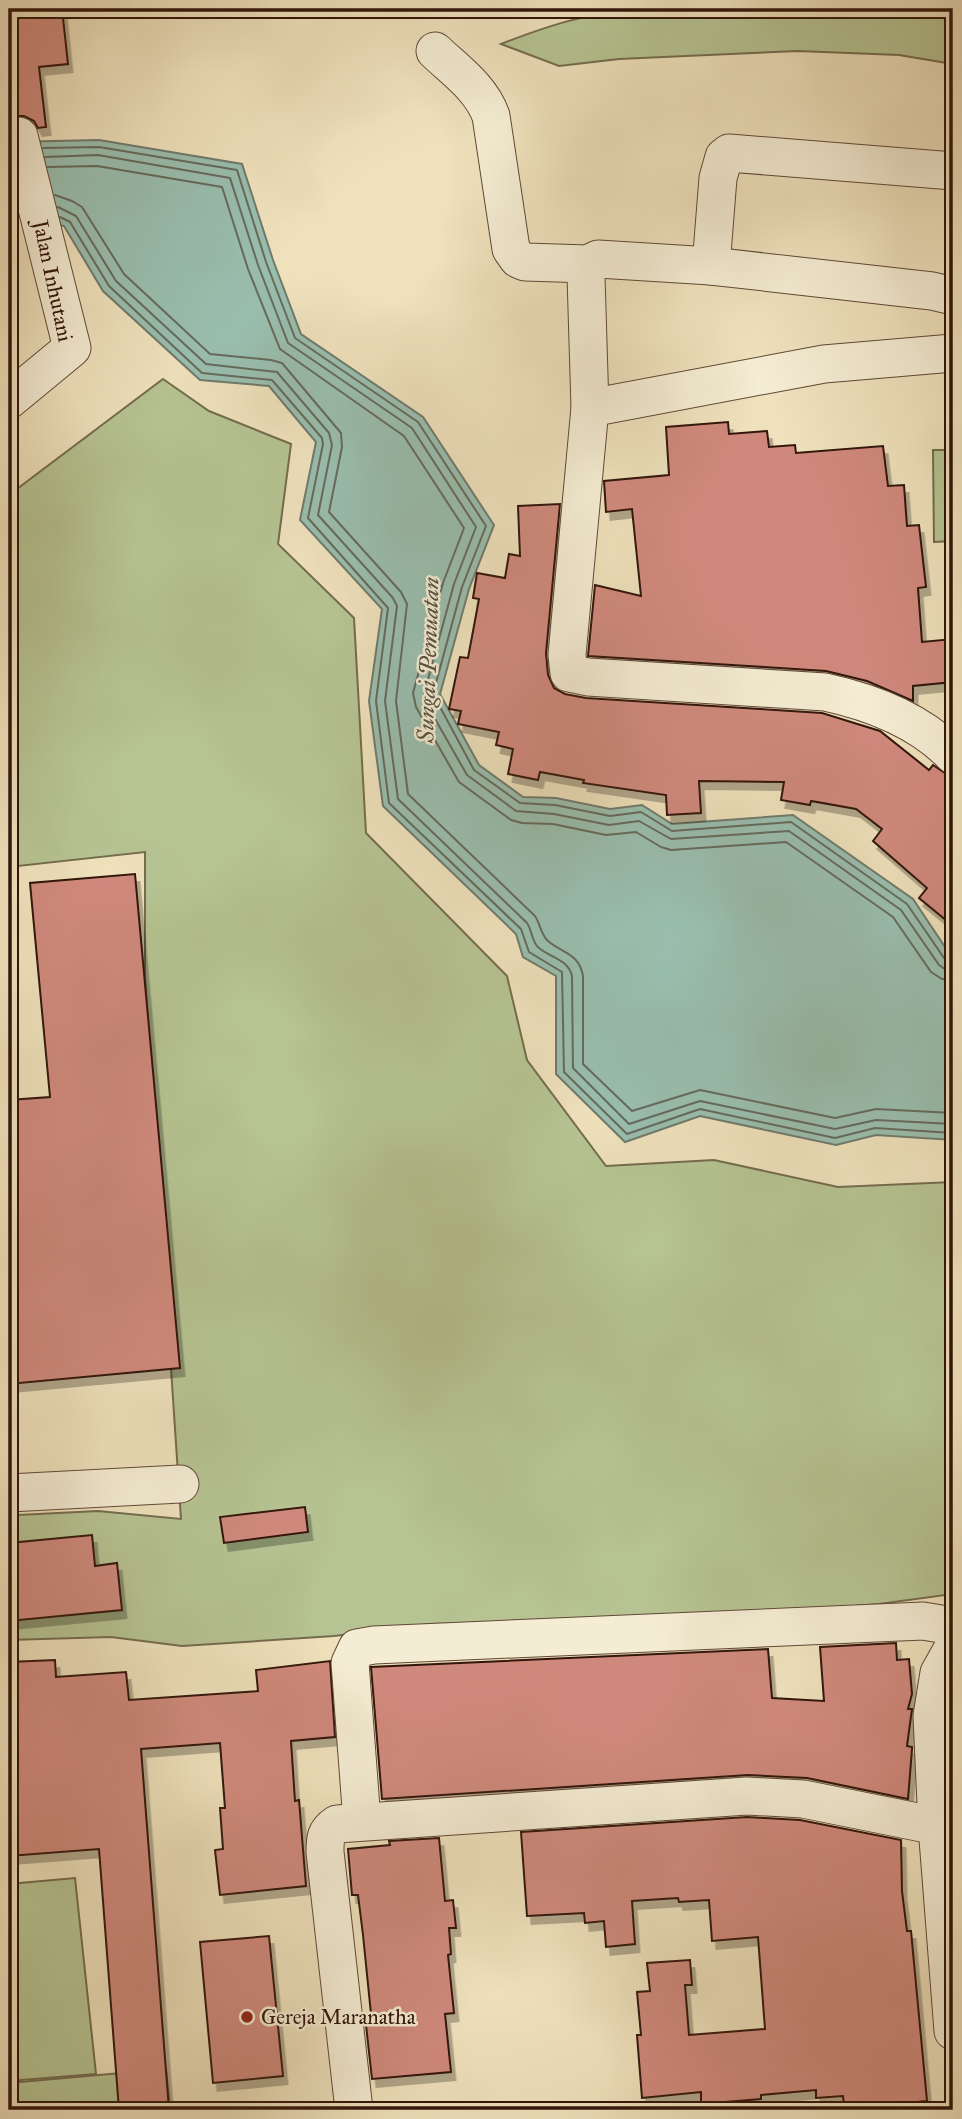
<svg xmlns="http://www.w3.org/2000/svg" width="962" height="2119" font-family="'IM FELL Great Primer',serif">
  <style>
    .green { fill: #b6c392; stroke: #746c4e; stroke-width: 2 }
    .water { fill: #99beae; stroke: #707a6c; stroke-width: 2 }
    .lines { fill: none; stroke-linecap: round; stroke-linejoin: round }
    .shore { stroke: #666a5c; stroke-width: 2 }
    .building { fill: #cf897c; stroke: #32150a; stroke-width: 2; filter: url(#shadow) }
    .minor-casing { stroke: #614836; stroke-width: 39 }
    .minor { stroke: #f4ecd3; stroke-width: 37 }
    .poi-dot { fill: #8f2418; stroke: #f4ecd3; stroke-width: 2.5 }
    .labels { text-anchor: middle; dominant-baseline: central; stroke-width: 5; stroke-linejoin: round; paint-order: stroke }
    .street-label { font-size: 21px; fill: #32150a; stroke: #f4ecd3 }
    .poi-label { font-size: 21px; fill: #32150a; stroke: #f4ecd3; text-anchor: start }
    .water-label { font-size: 23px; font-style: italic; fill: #565043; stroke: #f4ecd3 }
  </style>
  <defs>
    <filter id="shadow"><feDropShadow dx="4.5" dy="8" stdDeviation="0" flood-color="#0004"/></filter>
  </defs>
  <rect width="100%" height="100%" fill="#eee1bc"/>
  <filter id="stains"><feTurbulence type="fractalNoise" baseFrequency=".00286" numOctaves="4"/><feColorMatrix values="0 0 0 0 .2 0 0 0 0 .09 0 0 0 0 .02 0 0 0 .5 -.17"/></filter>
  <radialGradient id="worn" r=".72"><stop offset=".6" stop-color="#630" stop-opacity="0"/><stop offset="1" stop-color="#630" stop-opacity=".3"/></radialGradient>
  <!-- green -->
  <g class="green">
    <path d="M634 9C667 9 700 8 732 9 773 10 818 23 857 9H953V64L899 55 798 51 619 59 559 66 501 44C547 26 584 14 634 9Z"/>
    <polygon points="163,379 209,411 291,444 278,544 354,618 366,833 507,976 527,1060 606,1166 714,1160 838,1187 953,1182 953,1594 879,1604 711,1618 431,1624 334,1636 182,1646 111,1637 9,1640 9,1519 18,1515 98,1511 181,1519 145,977 145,852 9,867 9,495"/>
    <polygon points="933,450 953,450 953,541 934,542"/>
    <polygon points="75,1878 96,2074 9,2081 9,1884"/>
    <polygon points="166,2069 170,2110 9,2110 9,2083"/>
  </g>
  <!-- water -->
  <polygon class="water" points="99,140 242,164 273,260 301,334 423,417 494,525 469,589 440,694 479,765 523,797 556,798 610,809 642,805 672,824 793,815 913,899 953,959 953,1140 876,1135 836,1145 700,1116 625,1142 556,1074 556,976 523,957 516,934 383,806 369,701 382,609 300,520 316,442 269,386 200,380 103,291 64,226 9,209 9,142"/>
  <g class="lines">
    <!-- shore -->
    <g class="shore">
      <polyline points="43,148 99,147 237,170 266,262 295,338 418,422 486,526 462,587 433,694 474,770 520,803 555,805 610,816 641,812 672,831 791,822 907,904 944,958 953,962"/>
      <polyline points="45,157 98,155 230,178 258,265 288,343 412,428 476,527 454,584 424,694 426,703 467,775 516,811 554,814 609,825 639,821 671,839 789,831 901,910 939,965 946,970 953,970"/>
      <polyline points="48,167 97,166 222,187 248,269 280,349 404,436 464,528 443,583 413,693 416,707 459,782 511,820 522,823 553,824 606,835 636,832 661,847 671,850 786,842 893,917 931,972 942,979 953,981"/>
      <path d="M55 195 72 201 82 207 124 274 210 354 271 360 282 363 341 433 342 447 329 512 401 592 407 604 396 701 408 794 535 916C540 923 541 935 548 941 562 953 579 953 583 976V1064L632 1111 700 1090 835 1118 876 1109 953 1113"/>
      <path d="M58 207 76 216 116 281 206 364 277 372 329 433 332 445 318 515 393 598 397 606 385 701 398 799 527 923C532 930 532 943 539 948 551 958 568 959 572 976L573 1068 629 1124 700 1101 835 1129 876 1120 953 1124"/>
      <polyline points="60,217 70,222 109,286 202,373 272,380 322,438 323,444 308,518 388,608 376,701 389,803 521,929 529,952 562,972 564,1072 627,1134 700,1109 835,1138 875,1128 953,1133"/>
    </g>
  </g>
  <!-- building -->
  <g class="building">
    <polygon points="9,9 62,9 68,64 39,67 46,127 38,128 34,121 24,116 15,116 9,118"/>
    <polygon points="728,422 729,434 767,431 769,447 795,445 796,453 883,446 888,486 904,485 907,526 919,525 926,587 918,588 922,642 953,639 953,682 913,686 913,701 867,681 826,671 588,656 595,585 641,596 632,509 606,512 604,481 669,475 666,427"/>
    <polygon points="560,504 546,653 548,675 554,688 565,694 586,698 822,713 880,731 929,770 933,765 948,775 953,775 953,926 919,898 927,888 873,841 882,829 856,809 811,801 810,805 781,800 784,782 699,781 701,813 667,815 666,795 583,783 584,780 540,772 538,780 508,774 513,749 496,745 499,732 458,724 461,711 449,709 460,657 468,658 479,599 473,598 477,573 505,578 509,554 520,556 518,506"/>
    <polygon points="135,874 180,1368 9,1384 9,1100 50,1097 30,883"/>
    <polygon points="305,1507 308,1532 224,1543 220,1517"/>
    <polygon points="92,1535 95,1566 117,1563 122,1610 9,1621 9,1543"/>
    <polygon points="896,1643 897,1660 909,1659 912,1694 908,1709 912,1709 907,1746 912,1747 912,1749 908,1799 807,1778 748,1775 382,1799 371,1667 768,1649 772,1698 824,1701 820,1647"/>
    <polygon points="55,1660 56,1677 126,1672 129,1700 258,1691 256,1670 330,1661 335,1737 291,1741 295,1801 299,1800 306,1886 220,1895 215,1850 223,1849 220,1808 225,1808 220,1743 141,1749 169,2110 119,2110 99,1849 9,1856 9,1813 11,1812 9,1662"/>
    <polygon points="747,1817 800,1820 901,1840 902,1891 907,1931 911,1931 927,2101 898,2104 899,2110 871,2110 870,2103 844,2105 843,2096 816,2098 816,2090 761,2095 761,2099 701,2104 701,2092 642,2098 637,2035 641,2035 637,1992 650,1991 647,1963 690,1960 692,1985 685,1985 689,2035 765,2029 758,1937 712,1941 709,1900 679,1902 678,1898 632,1901 635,1944 606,1947 604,1921 585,1923 584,1913 527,1916 521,1832"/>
    <polygon points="439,1838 445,1901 453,1900 456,1928 449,1928 451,1954 448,1955 454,2013 445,2014 451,2072 372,2079 366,2025 372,2024 363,1935 358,1895 352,1895 348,1849 390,1845 389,1841"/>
    <polygon points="269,1936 283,2076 213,2083 200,1942"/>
  </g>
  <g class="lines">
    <!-- minor casing -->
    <g class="minor-casing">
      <g id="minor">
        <path d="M435 51C456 71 481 88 491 116L511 249 518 259 525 262 588 264 598 259 711 266 932 291 953 296"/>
        <path d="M588 264 586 276 590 408 567 655 569 673 588 677 825 692C871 702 920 721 953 755"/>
        <polyline points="711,266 718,178 724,157 729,153 953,171"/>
        <polyline points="9,400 72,348 19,136"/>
        <polyline points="590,408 824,364 953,353"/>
        <polyline points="9,1493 180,1484"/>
        <polyline points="953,1648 939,1673 932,1716 937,1826 953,2031"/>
        <polyline points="362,1821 350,1663 357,1648 374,1645 923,1621 953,1626"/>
        <path d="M354 2110 325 1852C325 1839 325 1832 337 1824L747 1796 803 1799 937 1826"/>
      </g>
    </g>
    <!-- minor -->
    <use href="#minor" class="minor"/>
  </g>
  <!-- markers -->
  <circle class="poi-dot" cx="247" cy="2017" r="7"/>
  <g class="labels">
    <!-- street labels -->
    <g class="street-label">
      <text transform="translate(53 281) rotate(78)">Jalan Inhutani</text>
    </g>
    <!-- poi labels -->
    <g class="poi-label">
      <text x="261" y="2017">Gereja Maranatha</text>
    </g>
    <!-- water labels -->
    <g class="water-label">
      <text transform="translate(428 660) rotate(-88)">Sungai Pemuatan</text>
    </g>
  </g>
  <!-- margin -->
  <rect width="962" height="2119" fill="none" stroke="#eee1bc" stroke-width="35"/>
  <rect x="10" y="10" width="941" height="2098" fill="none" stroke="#32150a" stroke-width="3.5"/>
  <rect x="18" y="18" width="927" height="2084" fill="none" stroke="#32150a" stroke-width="2"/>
  <rect width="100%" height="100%" filter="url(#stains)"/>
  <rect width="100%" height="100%" fill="url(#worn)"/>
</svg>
